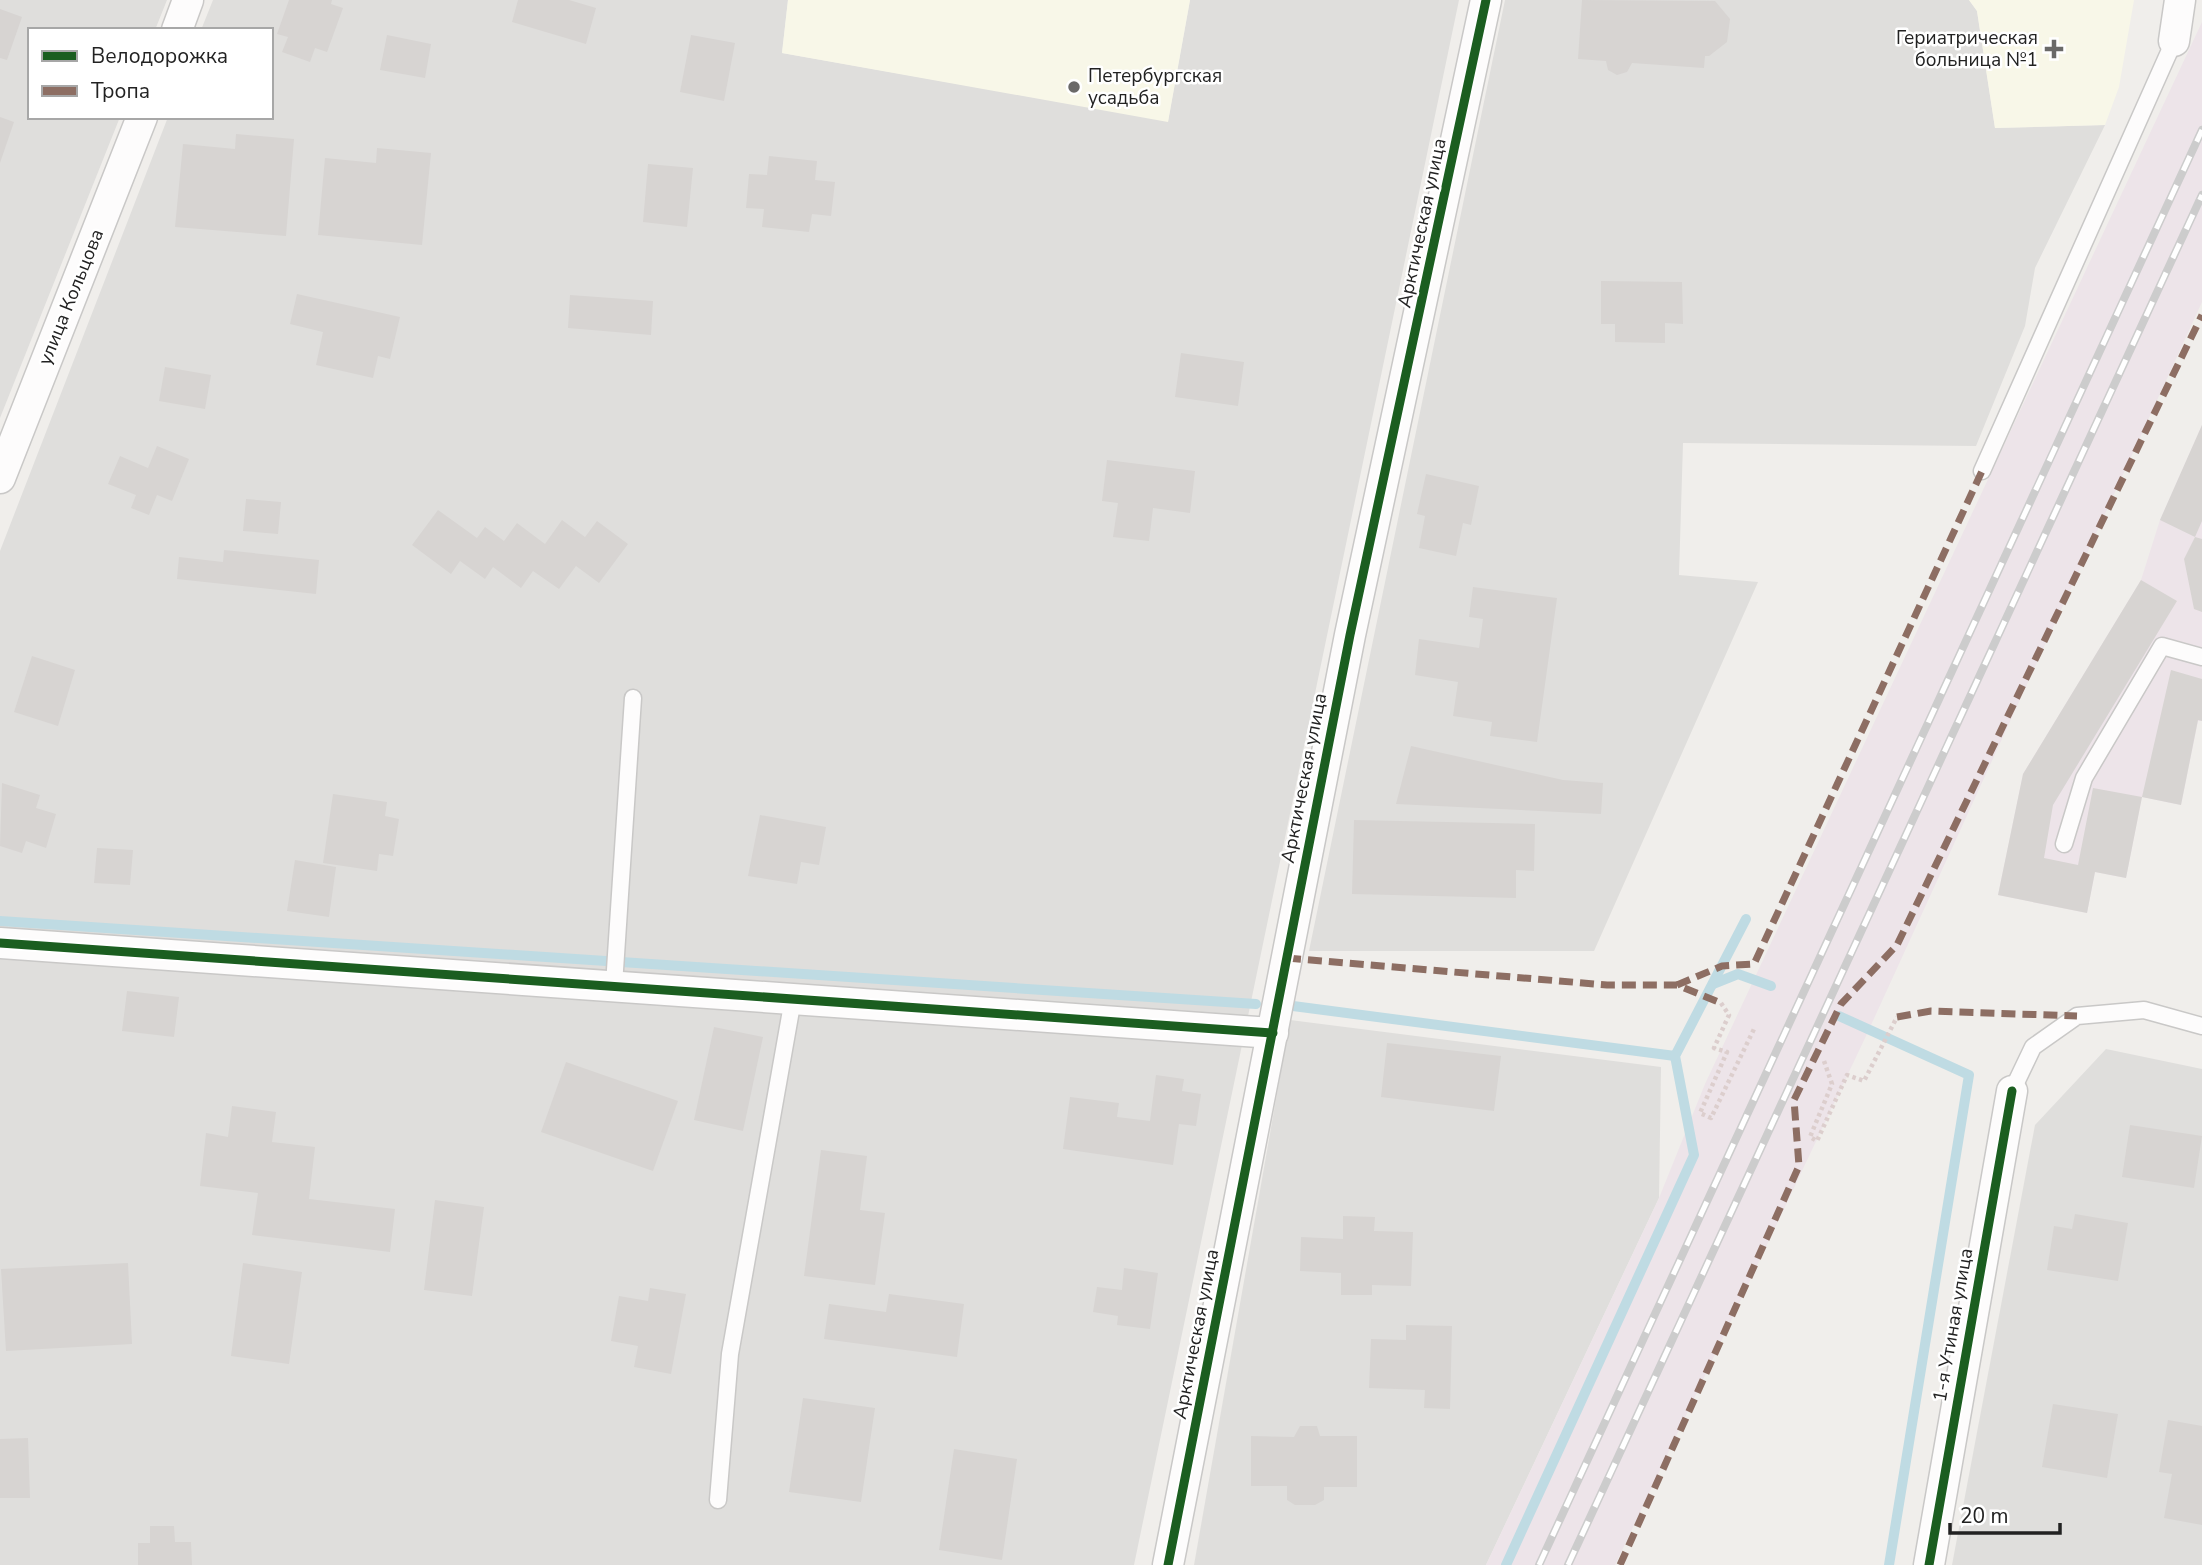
<svg xmlns="http://www.w3.org/2000/svg" width="2202" height="1565" font-family="'Nunito Sans',sans-serif">
  <style>
    .residential { fill: #dfdedc }
    .industrial { fill: #ede4e9 }
    .education { fill: #f8f7e8 }
    .lines { fill: none; stroke-linecap: round; stroke-linejoin: round }
    .stream { stroke: #bfdbe3; stroke-width: 10 }
    .building { fill: #d7d4d2 }
    .service-casing { stroke: #c9c8c7; stroke-width: 19 }
    .minor-casing { stroke: #c9c8c7; stroke-width: 33 }
    .path { stroke: #dccecd; stroke-width: 4.5; stroke-dasharray: 3.5 3.5; stroke-linecap: butt }
    .service { stroke: #fdfcfc; stroke-width: 16 }
    .minor { stroke: #fdfcfc; stroke-width: 30 }
    .rail-casing { stroke: #ccc; stroke-width: 8 }
    .rail { stroke: #fff; stroke-width: 5; stroke-dasharray: 16; stroke-linecap: butt }
    .quiet { stroke: #8d6e63; stroke-width: 7; stroke-dasharray: 14 7; stroke-linecap: butt }
    .cycleway-casing { stroke: #fff; stroke-width: 13 }
    .cycleway { stroke: #1b5e20; stroke-width: 9 }
    .poi-dot { fill: #6a6968; stroke: #fff; stroke-width: 2.5 }
    .labels { text-anchor: middle; dominant-baseline: central; stroke-width: 5; stroke-linejoin: round; paint-order: stroke }
    .poi-label { font-size: 19px; fill: #222; stroke: #fff; text-anchor: end }
    .street-label { font-size: 19px; fill: #222; stroke: #fff }
  </style>
  <rect width="100%" height="100%" fill="#f0eeeb"/>
  <!-- residential -->
  <g class="residential">
    <polygon points="0,0 167,0 155,30 30,30 30,117 120,117 0,418"/>
    <polygon points="213,0 788,0 782,53 1168,121 1190,0 1459,0 1134,1565 0,1565 0,551 168,117 271,117 271,30 201,30"/>
    <polygon points="1505,0 1969,0 1977,11 1995,128 2105,125 2035,268 2025,326 1976,446 1683,443 1679,575 1758,582 1594,951 1309,951"/>
    <polygon points="1290,1020 1661,1067 1659,1198 1486,1565 1194,1565"/>
    <polygon points="2106,1049 2202,1069 2202,1565 1952,1565 2035,1125"/>
  </g>
  <!-- industrial -->
  <g class="industrial">
    <polygon points="2202,22 2202,302 1866,1036 1615,1565 1486,1565 1659,1198 1705,1084"/>
    <polygon points="2202,425 2202,721 2198,721 2181,805 2142,797 2126,878 2095,872 2087,913 1998,895 2023,774 2141,580 2160,520"/>
  </g>
  <!-- education -->
  <g class="education">
    <polygon points="788,0 1190,0 1168,122 782,53"/>
    <polygon points="1969,0 2134,0 2119,87 2105,125 1995,128 1977,11"/>
  </g>
  <g class="lines">
    <!-- stream -->
    <g class="stream">
      <polyline points="0,921 1256,1004"/>
      <polyline points="1713,984 1738,974 1771,986"/>
      <polyline points="1293,1006 1675,1056"/>
      <polyline points="1839,1016 1969,1075 1889,1565"/>
      <polyline points="1506,1565 1694,1155 1675,1056 1746,919"/>
    </g>
  </g>
  <!-- building -->
  <g class="building">
    <polygon points="289,0 332,0 331,4 343,8 327,52 315,48 310,62 282,52 288,37 277,34"/>
    <polygon points="518,0 569,0 596,8 586,44 512,22"/>
    <polygon points="1582,0 1715,1 1730,19 1727,42 1709,56 1705,56 1704,68 1632,63 1627,72 1617,75 1608,70 1606,61 1578,59"/>
    <polygon points="0,9 22,17 7,60 0,58"/>
    <polygon points="387,35 431,44 425,78 380,70"/>
    <polygon points="691,35 735,43 724,101 680,92"/>
    <polygon points="0,117 14,122 0,163"/>
    <polygon points="236,134 294,139 286,236 175,227 183,144 235,149"/>
    <polygon points="377,148 431,153 422,245 318,235 325,158 376,163"/>
    <polygon points="769,156 817,161 815,180 835,182 831,216 812,214 809,232 762,227 764,209 746,208 749,174 767,175"/>
    <polygon points="648,164 693,168 687,227 643,222"/>
    <polygon points="1601,281 1682,282 1683,324 1665,323 1665,343 1615,342 1615,324 1601,324"/>
    <polygon points="297,294 400,317 390,359 378,356 373,378 316,365 323,332 290,324"/>
    <polygon points="570,295 653,301 651,335 568,328"/>
    <polygon points="1181,353 1244,362 1238,406 1175,397"/>
    <polygon points="165,367 211,375 205,409 159,401"/>
    <polygon points="2202,425 2202,521 2195,537 2202,539 2202,612 2194,609 2184,559 2195,537 2160,520"/>
    <polygon points="157,446 189,459 172,501 157,495 149,515 131,508 136,495 108,484 120,456 148,468"/>
    <polygon points="1107,460 1195,471 1190,513 1153,508 1149,541 1113,537 1118,503 1102,501"/>
    <polygon points="1426,474 1479,486 1471,525 1463,523 1456,556 1419,548 1425,516 1417,514"/>
    <polygon points="246,499 281,502 278,534 243,531"/>
    <polygon points="438,510 477,538 485,527 504,541 517,523 545,544 562,520 585,537 597,521 628,544 599,583 576,566 559,589 533,571 521,588 493,567 485,579 460,561 451,574 412,545"/>
    <polygon points="224,550 319,560 316,594 177,579 179,557 223,562"/>
    <polygon points="2141,580 2177,601 2053,805 2044,858 2078,865 2093,788 2142,797 2171,670 2202,679 2202,721 2198,720 2181,805 2142,797 2126,878 2095,872 2087,913 1998,895 2023,774"/>
    <polygon points="1473,587 1557,598 1537,742 1490,736 1492,722 1453,716 1458,682 1415,675 1419,639 1479,648 1483,619 1469,617"/>
    <polygon points="32,656 75,670 58,726 14,712"/>
    <polygon points="1411,746 1563,780 1603,783 1601,814 1396,804"/>
    <polygon points="2,783 40,795 36,808 56,814 46,848 26,841 22,853 0,846"/>
    <polygon points="333,794 387,802 385,816 399,819 393,856 379,854 377,871 323,863"/>
    <polygon points="760,815 826,827 819,865 801,862 797,884 748,876"/>
    <polygon points="1354,820 1535,824 1534,871 1516,870 1516,898 1352,894"/>
    <polygon points="97,848 133,850 130,885 94,883"/>
    <polygon points="295,860 336,867 329,917 287,911"/>
    <polygon points="127,991 179,997 174,1037 122,1031"/>
    <polygon points="714,1027 763,1037 743,1131 694,1120"/>
    <polygon points="1387,1043 1501,1056 1494,1111 1381,1097"/>
    <polygon points="566,1062 678,1101 653,1171 541,1132"/>
    <polygon points="1156,1075 1184,1079 1182,1091 1201,1094 1196,1126 1179,1124 1173,1165 1063,1149 1070,1097 1119,1103 1117,1117 1150,1121"/>
    <polygon points="232,1106 276,1112 272,1142 315,1147 309,1199 395,1209 390,1252 252,1235 258,1193 200,1186 206,1133 228,1137"/>
    <polygon points="2130,1125 2202,1136 2194,1188 2122,1177"/>
    <polygon points="821,1150 867,1156 860,1210 885,1213 875,1285 804,1276"/>
    <polygon points="435,1200 484,1207 472,1296 424,1290"/>
    <polygon points="2075,1214 2128,1223 2118,1281 2047,1270 2054,1226 2072,1229"/>
    <polygon points="1343,1216 1375,1217 1374,1231 1413,1232 1411,1286 1372,1285 1372,1295 1341,1295 1341,1273 1300,1271 1301,1237 1343,1239"/>
    <polygon points="128,1263 132,1344 6,1351 1,1269"/>
    <polygon points="243,1263 302,1272 289,1364 231,1356"/>
    <polygon points="1124,1268 1158,1273 1150,1329 1117,1325 1118,1316 1093,1312 1097,1287 1122,1290"/>
    <polygon points="650,1288 686,1294 671,1374 634,1367 638,1346 611,1341 619,1296 648,1301"/>
    <polygon points="889,1294 964,1304 957,1357 824,1339 829,1304 886,1312"/>
    <polygon points="1406,1325 1452,1326 1450,1409 1424,1408 1425,1390 1369,1388 1371,1339 1406,1340"/>
    <polygon points="803,1398 875,1408 861,1502 789,1492"/>
    <polygon points="2053,1404 2118,1414 2107,1478 2042,1467"/>
    <polygon points="2168,1420 2202,1426 2202,1525 2164,1518 2172,1474 2159,1472"/>
    <polygon points="1300,1426 1317,1426 1320,1436 1357,1436 1357,1487 1324,1487 1324,1500 1315,1505 1295,1505 1287,1500 1287,1486 1251,1486 1251,1436 1294,1437"/>
    <polygon points="28,1438 30,1498 0,1498 0,1439"/>
    <polygon points="954,1449 1017,1459 1002,1560 939,1550"/>
    <polygon points="150,1526 174,1526 175,1542 191,1542 192,1565 138,1565 138,1543 150,1543"/>
  </g>
  <g class="lines">
    <!-- service casing -->
    <g class="service-casing">
      <g id="service">
        <polyline points="1982,471 2174,41"/>
        <polyline points="2064,844 2084,778 2162,646 2202,657"/>
        <polyline points="614,985 633,698"/>
        <polyline points="2012,1091 2033,1047 2077,1016 2144,1010 2202,1026"/>
        <polyline points="718,1500 730,1354 793,999"/>
      </g>
    </g>
    <!-- minor casing -->
    <g class="minor-casing">
      <g id="minor">
        <polyline points="177,30 188,0"/>
        <polyline points="2174,41 2180,0"/>
        <polyline points="0,478 142,117"/>
        <polyline points="0,943 1273,1033"/>
        <polyline points="1168,1565 1350,635 1486,0"/>
        <polyline points="1929,1565 2012,1091"/>
      </g>
    </g>
    <!-- path -->
    <g class="path">
      <polyline points="1721,1003 1729,1015 1714,1048 1727,1052 1700,1113 1711,1118 1754,1029"/>
      <polyline points="1824,1061 1832,1084 1810,1137 1817,1141 1847,1075 1864,1081 1897,1017"/>
    </g>
    <!-- service -->
    <use href="#service" class="service"/>
    <!-- minor -->
    <use href="#minor" class="minor"/>
    <!-- rail casing -->
    <g class="rail-casing">
      <g id="rail">
        <polyline points="1539,1565 2202,130"/>
        <polyline points="1568,1565 2202,195"/>
      </g>
    </g>
    <!-- rail -->
    <use href="#rail" class="rail"/>
    <!-- quiet -->
    <g class="quiet">
      <polyline points="1287,958 1607,985 1677,985 1721,1003"/>
      <polyline points="1677,985 1722,966 1754,964 1982,471"/>
      <polyline points="1897,1017 1931,1011 2077,1016"/>
      <polyline points="1620,1565 1799,1166 1794,1100 1841,1004 1897,945 2202,315"/>
    </g>
    <!-- cycleway casing -->
    <g class="cycleway-casing">
      <g id="cycleway">
        <polyline points="0,943 1273,1033"/>
        <polyline points="1168,1565 1350,635 1486,0"/>
        <polyline points="1929,1565 2012,1091"/>
      </g>
    </g>
    <!-- cycleway -->
    <use href="#cycleway" class="cycleway"/>
  </g>
  <!-- markers -->
  <g class="poi-dot">
    <path d="M2050.5 38.5h7v7h7v7h-7v7h-7v-7h-7v-7h7z"/>
    <circle cx="1074" cy="87" r="7"/>
  </g>
  <g class="labels">
    <!-- poi labels -->
    <g class="poi-label">
      <text x="2038" y="38">Гериатрическая<tspan x="2038" dy="22">больница №1</tspan></text>
      <text x="1088" y="76" text-anchor="start">Петербургская<tspan x="1088" dy="22">усадьба</tspan></text>
    </g>
    <!-- street labels -->
    <g class="street-label">
      <text transform="translate(1422 223) rotate(-78)">Арктическая улица</text>
      <text transform="translate(71 297) rotate(-68)">улица Кольцова</text>
      <text transform="translate(1304 778) rotate(-79)">Арктическая улица</text>
      <text transform="translate(1953 1325) rotate(-80)">1-я Утиная улица</text>
      <text transform="translate(1196 1334) rotate(-79)">Арктическая улица</text>
    </g>
  </g>
  <!-- legend -->
  <rect x="28" y="28" width="245" height="91" fill="#ffffff" stroke="#a7a7a7" stroke-width="2"/>
  <rect x="42" y="51" width="35" height="10" fill="#1b5e20" stroke="#a7a7a7" stroke-width="2"/>
  <text x="91" y="63" font-size="21" fill="#222222">Велодорожка</text>
  <rect x="42" y="86" width="35" height="10" fill="#8d6e63" stroke="#a7a7a7" stroke-width="2"/>
  <text x="91" y="98" font-size="21" fill="#222222">Тропа</text>
  <!-- scale -->
  <path d="M1950 1523v10h110v-10" fill="none" stroke="#222222" stroke-width="3.5"/>
  <text x="1960" y="1523" font-size="21" fill="#222222" stroke="#ffffff" stroke-width="5" paint-order="stroke">20 m</text>
</svg>
